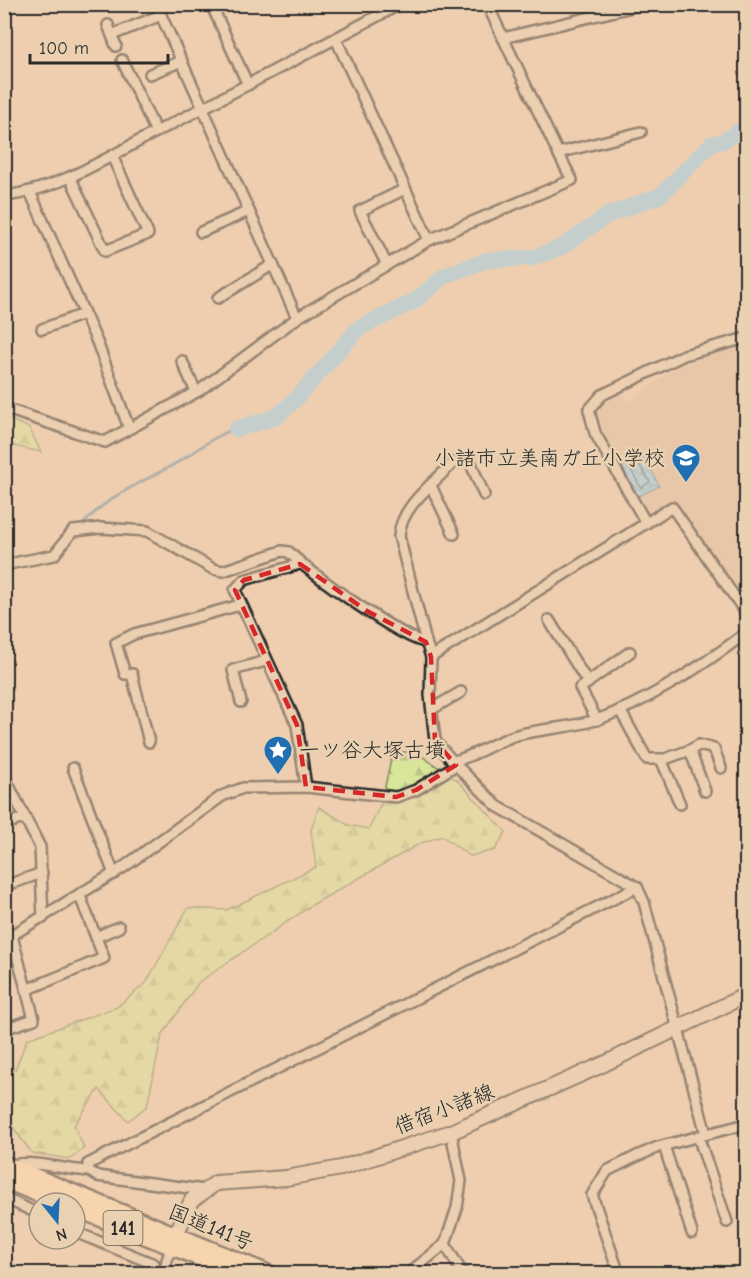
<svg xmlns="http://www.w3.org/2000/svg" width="751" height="1278" font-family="'Comic Neue','Klee One',sans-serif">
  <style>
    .built { fill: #e0bfa2 }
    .forest { fill: url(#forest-firs); stroke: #818862; stroke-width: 1.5 }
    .water { fill: url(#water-waves); stroke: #688fa2; stroke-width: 1.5 }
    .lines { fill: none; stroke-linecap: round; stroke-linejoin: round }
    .shore { stroke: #536d7a; stroke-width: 1.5 }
    .stream { stroke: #688fa2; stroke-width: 3 }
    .river { stroke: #90d1f1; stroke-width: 16 }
    .minor-casing { stroke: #2b2b2b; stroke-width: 14 }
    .tertiary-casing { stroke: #2b2b2b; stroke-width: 16 }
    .secondary-casing { stroke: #2b2b2b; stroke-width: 18 }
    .trunk-casing { stroke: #2b2b2b; stroke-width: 20 }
    .minor { stroke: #e9d1b1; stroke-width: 9 }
    .tertiary { stroke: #e9d1b1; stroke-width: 12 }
    .secondary { stroke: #e9d1b1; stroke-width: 14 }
    .trunk { stroke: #fedbac; stroke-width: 15 }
    .marked { fill: none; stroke: #d62828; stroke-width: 4.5; stroke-dasharray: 12 8; stroke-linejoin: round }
    .labels { text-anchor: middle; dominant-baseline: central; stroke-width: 5; stroke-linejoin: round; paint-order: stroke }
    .shield { fill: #e9d1b1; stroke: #645d53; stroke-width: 1.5 }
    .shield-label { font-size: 20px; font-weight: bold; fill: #2b2b2b }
    .poi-label { font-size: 21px; fill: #2b2b2b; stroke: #e9d1b1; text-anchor: end }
    .street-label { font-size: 21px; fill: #2b2b2b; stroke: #e9d1b1 }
  </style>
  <defs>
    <pattern id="forest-firs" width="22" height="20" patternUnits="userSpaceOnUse" patternTransform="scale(1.5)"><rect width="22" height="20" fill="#d7e699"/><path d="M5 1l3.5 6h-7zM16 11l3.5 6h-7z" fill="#b9c584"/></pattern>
    <pattern id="water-waves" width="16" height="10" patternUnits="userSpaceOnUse" patternTransform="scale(1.5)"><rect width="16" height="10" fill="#90d1f1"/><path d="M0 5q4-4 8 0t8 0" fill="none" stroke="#7cb4cf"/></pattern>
  </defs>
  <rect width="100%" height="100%" fill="#eeceae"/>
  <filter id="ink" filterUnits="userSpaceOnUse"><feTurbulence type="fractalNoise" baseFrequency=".0167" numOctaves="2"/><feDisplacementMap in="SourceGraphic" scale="12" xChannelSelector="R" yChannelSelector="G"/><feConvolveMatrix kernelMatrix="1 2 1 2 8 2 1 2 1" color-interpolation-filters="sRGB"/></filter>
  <g filter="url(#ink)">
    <!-- built -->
    <polygon class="built" points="746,341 746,610 673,505 645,520 613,462 593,418 598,405 621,394 628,402 678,366"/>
    <!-- forest -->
    <g class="forest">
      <polygon points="5,417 29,428 41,452 5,444"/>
      <polygon points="393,751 417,753 457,780 506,832 495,850 470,856 442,836 421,843 312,905 199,982 162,1035 147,1106 128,1121 99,1089 74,1125 84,1148 70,1159 32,1153 12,1126 5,1124 5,1071 15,1070 27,1039 117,1007 146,983 188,908 227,910 316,867 311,830 319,807 348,825 369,829 381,804"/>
    </g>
    <!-- water -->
    <polygon class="water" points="644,455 659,486 637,497 622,466"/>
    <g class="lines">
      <!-- shore -->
      <polygon class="shore" points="639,464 650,482 641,488 631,470"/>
      <!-- stream -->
      <path class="stream" d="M82 526C108 493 148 481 183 459 201 448 216 434 236 429"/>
      <!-- river -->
      <polyline class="river" points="236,429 276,417 294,401 359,328 415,301 444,276 487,260 532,258 562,247 608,215 661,195 711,144 723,141 746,127"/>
      <!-- minor casing -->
      <g class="minor-casing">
        <g id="minor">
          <polyline points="211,4 248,85"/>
          <polyline points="487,4 558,153 641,132"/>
          <polyline points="663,4 667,4"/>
          <polyline points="108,25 116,46"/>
          <polyline points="112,35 161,15"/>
          <polyline points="503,38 644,4"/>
          <polyline points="336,39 429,240 572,180 558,153"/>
          <polyline points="122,60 156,132"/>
          <polyline points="150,74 182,61"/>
          <polyline points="70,177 105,251 148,234 112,156"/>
          <polyline points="31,194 97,342 129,428"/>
          <path d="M4 196C56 191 108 157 154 133 236 91 318 48 400 4"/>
          <polyline points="201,232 249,211"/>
          <polyline points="387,265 360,211 405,189"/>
          <polyline points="218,298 272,265"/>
          <polyline points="295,319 429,240"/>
          <polyline points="42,329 84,314"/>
          <polyline points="182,361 196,392"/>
          <polyline points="4,408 105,442 200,390 297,318 156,4"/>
          <polyline points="431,486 454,534"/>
          <polyline points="646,523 595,433 589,410 602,395 684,355 746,338"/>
          <polyline points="300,564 244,580 235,590 297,725 306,787"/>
          <path d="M4 565 54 555 73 531 101 528 147 531 213 569 223 571 282 551 289 552C305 570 405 641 426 642L431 657 430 695 435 741 456 765 497 806 637 887 644 902 706 1134"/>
          <polyline points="549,620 588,683"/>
          <path d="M426 642 399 536C401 506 434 483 453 463L469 459 484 495"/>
          <polyline points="431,657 672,507 746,613"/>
          <polyline points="241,702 233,670 266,661"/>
          <polyline points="432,709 461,692"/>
          <polyline points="620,710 647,759 665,759 690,750 705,791"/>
          <polyline points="597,720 580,688 630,652"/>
          <polyline points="149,742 132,674 125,674 116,643 134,634 240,605"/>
          <polyline points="690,750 699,745 714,749 721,768"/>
          <polyline points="661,759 680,804"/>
          <path d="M454 761C476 756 495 741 517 735 544 728 573 728 599 719 651 700 702 666 746 633"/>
          <polyline points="73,768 114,874"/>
          <polyline points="4,776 40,847 43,918"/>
          <polyline points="4,824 25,818"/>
          <polyline points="13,883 42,873"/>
          <polyline points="96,937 119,927"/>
          <polyline points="4,940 121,869 222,796 243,788 306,787 396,797 416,790 456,765"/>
          <polyline points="26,990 104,958 80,896"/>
          <polyline points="4,1029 34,1019 12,936"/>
          <polyline points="698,1136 727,1222"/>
          <polyline points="664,1146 692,1233"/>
          <path d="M12 1165C37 1160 64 1170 89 1171"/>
          <polyline points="204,1190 97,1176 89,1171 88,1164 637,887"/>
          <polyline points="4,1198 39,1214"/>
          <polyline points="75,1232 154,1264 152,1274"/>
          <polyline points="445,1244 463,1274"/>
          <polyline points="163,1274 171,1247"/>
          <polyline points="408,1274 445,1244 457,1208 461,1181 451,1132"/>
          <polyline points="619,1274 592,1195 607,1171 635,1157 658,1147 746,1124"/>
        </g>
      </g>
      <!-- tertiary casing -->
      <g class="tertiary-casing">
        <polyline id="tertiary" points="745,4 746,6"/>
      </g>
      <!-- secondary casing -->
      <g class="secondary-casing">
        <polyline id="secondary" points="171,1245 192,1200 216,1183 286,1178 341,1168 451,1132 604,1064 746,995"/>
      </g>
      <!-- trunk casing -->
      <g class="trunk-casing">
        <g id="trunk">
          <polyline points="4,1164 270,1274"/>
          <polyline points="4,1180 61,1203"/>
          <polyline points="75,1208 240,1274"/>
        </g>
      </g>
      <!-- minor -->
      <use href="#minor" class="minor"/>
      <!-- tertiary -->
      <use href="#tertiary" class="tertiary"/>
      <!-- secondary -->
      <use href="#secondary" class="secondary"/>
      <!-- trunk -->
      <use href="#trunk" class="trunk"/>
    </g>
  </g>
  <!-- marked area -->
  <path d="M0 0H751V1278H0ZM300 564 367 611 426 642 431 657 435 741 456 765 416 790 396 797 306 787 297 725 235 590 244 580Z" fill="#eeceae" fill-opacity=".55" fill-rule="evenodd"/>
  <path class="marked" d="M300 564 367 611 426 642 431 657 435 741 456 765 416 790 396 797 306 787 297 725 235 590 244 580Z"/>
  <!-- icons -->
  <defs>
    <g id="school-pin" transform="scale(1.5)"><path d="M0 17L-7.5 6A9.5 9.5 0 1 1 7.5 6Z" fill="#1f6fb2" stroke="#e9d1b1"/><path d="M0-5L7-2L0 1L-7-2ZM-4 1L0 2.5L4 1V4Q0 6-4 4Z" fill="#fff"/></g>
    <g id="sight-pin" transform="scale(1.5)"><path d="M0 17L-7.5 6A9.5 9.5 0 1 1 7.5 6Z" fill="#1f6fb2" stroke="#e9d1b1"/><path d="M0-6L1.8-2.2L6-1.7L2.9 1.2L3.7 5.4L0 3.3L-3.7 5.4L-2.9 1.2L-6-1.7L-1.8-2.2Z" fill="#fff"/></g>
  </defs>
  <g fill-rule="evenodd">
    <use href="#school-pin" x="686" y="458"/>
    <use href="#sight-pin" x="278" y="750"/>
  </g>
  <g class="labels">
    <!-- shield labels -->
    <rect class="shield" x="103.5" y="1211" width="39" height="34" rx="4.5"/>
    <g class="shield-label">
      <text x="123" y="1228">141</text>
    </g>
    <!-- poi labels -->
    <g class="poi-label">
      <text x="665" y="458">小諸市立美南ガ丘小学校</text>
      <text x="299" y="750" text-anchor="start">一ツ谷大塚古墳</text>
    </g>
    <!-- street labels -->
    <g class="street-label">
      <text transform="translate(444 1109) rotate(-21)">借宿小諸線</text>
      <text transform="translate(211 1227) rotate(22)">国道141号</text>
    </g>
  </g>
  <!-- margin -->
  <rect width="751" height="1278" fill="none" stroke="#e9d1b1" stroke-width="24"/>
  <rect x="12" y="12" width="727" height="1254" fill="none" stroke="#2b2b2b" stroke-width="2" filter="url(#ink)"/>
  <!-- north arrow -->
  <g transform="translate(57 1221) rotate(162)"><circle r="28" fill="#e9d1b1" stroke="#9d8f7b" stroke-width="1.5"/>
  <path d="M0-4.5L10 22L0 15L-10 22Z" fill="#1f6fb2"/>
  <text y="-9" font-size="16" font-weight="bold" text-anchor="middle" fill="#2b2b2b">N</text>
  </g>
  <!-- scale -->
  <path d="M30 54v9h138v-9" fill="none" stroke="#2b2b2b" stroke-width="3"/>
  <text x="39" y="54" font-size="18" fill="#2b2b2b" stroke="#e9d1b1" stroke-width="4.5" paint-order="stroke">100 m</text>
</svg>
